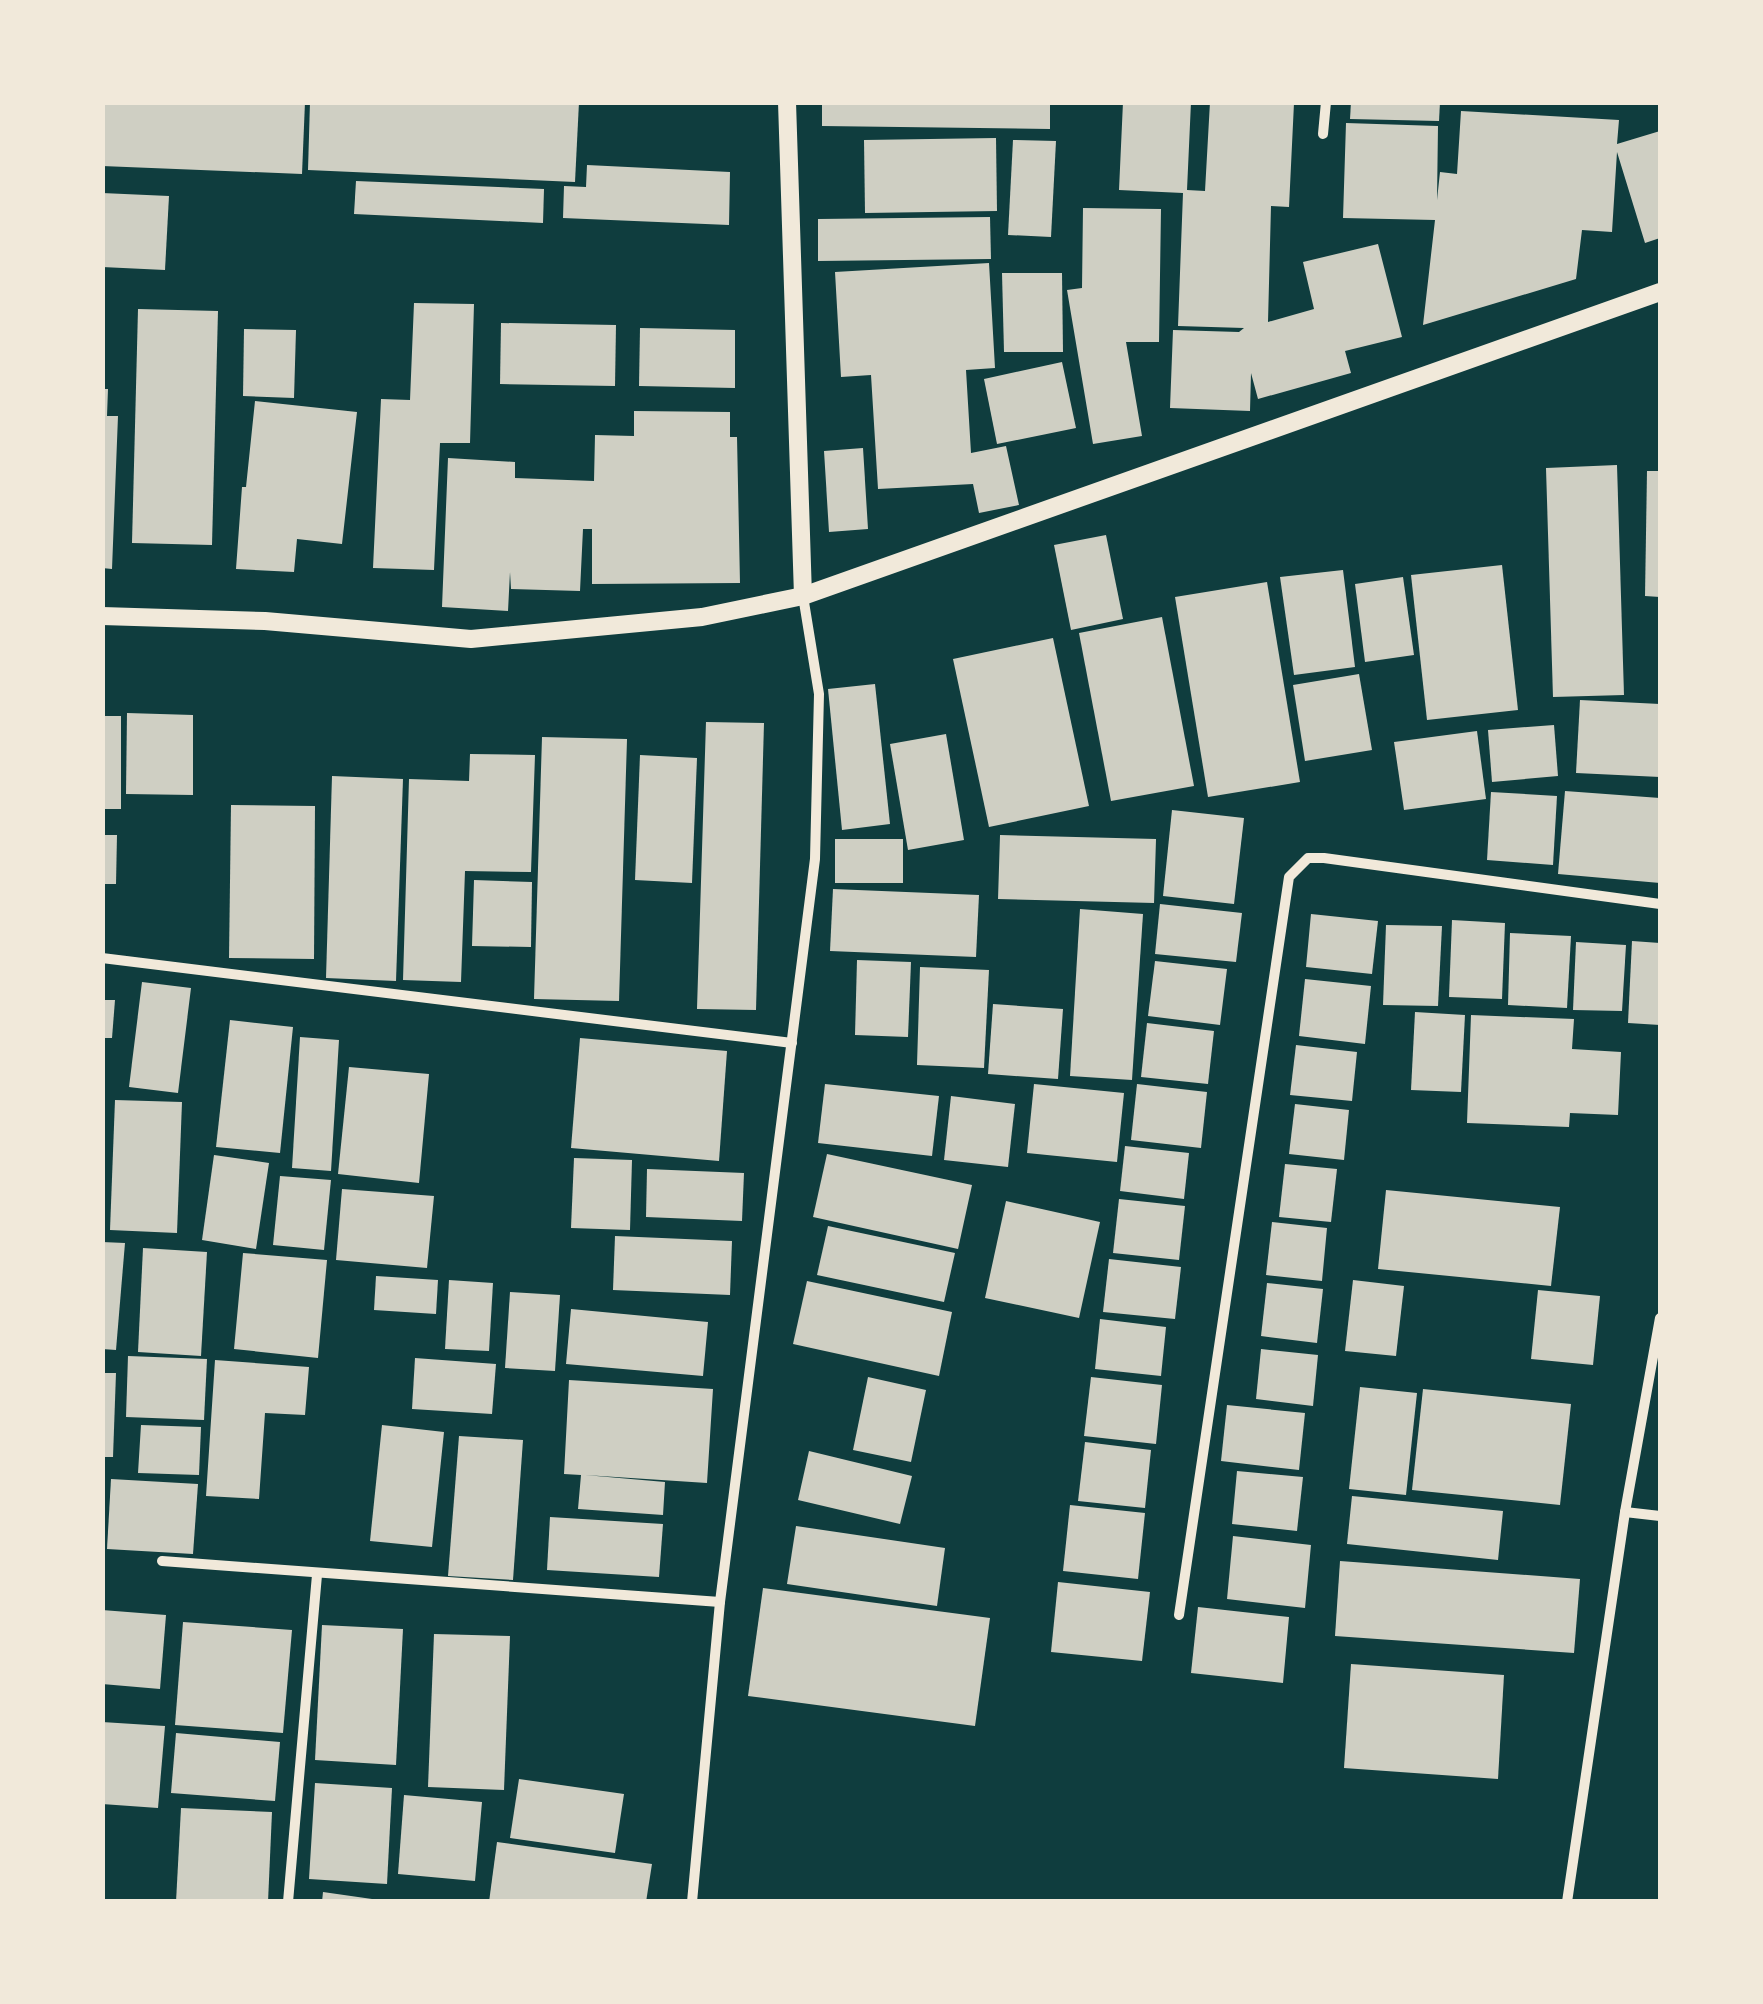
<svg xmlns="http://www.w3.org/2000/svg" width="1763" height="2004" font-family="Rubik,sans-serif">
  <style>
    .building { fill: #cfcfc3 }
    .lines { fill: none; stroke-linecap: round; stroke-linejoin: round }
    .minor { stroke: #f1e9da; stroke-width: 10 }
    .tertiary { stroke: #f1e9da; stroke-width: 18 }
  </style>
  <rect width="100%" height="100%" fill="#0f3d3e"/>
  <!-- building -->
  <g class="building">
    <polygon points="102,102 305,102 302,174 102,166"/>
    <polygon points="310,102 579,102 575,182 308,170"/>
    <polygon points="822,102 1050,102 1050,129 822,126"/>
    <polygon points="1123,102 1191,102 1187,190 1205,191 1210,102 1294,103 1289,207 1271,206 1268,322 1314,309 1303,262 1378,244 1402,337 1345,351 1351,373 1258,399 1251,373 1250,411 1170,408 1173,330 1239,332 1244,328 1178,326 1183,193 1119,190"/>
    <polygon points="1351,102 1440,102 1439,121 1350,119"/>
    <polygon points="1461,111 1619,120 1617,144 1660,131 1660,238 1645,243 1617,152 1612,232 1582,230 1576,279 1423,325 1435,220 1343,218 1346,123 1438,126 1437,200 1440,172 1457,174"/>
    <polygon points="996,138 997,211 865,213 864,140"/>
    <polygon points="1013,140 1056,141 1051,237 1008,235"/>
    <polygon points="587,165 730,172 729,225 563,218 564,186 586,187"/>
    <polygon points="356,181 544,189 543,223 354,214"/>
    <polygon points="102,193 169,196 165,270 102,267"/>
    <polygon points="1083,208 1161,209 1159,342 1126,342 1142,436 1093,444 1067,290 1082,288"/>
    <polygon points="990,217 991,259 818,261 818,219"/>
    <polygon points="989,263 995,368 966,370 971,453 1006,446 1019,505 979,513 973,484 878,489 871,375 841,377 835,272"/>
    <polygon points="1002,273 1062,273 1063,352 1004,352"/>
    <polygon points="414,303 474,304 470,443 440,443 434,570 373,568 381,399 410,400"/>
    <polygon points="138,309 218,311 212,545 132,543"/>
    <polygon points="501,323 616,325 615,386 500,384"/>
    <polygon points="640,328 735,330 735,388 639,386"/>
    <polygon points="244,329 296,330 294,398 243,396"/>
    <polygon points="1062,362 1076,428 997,444 984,379"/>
    <polygon points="102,389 108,389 107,416 118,416 112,569 102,568"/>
    <polygon points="255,401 357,412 342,544 297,539 294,572 236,569 242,487 246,487"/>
    <polygon points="634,411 730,412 730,437 737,437 740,583 592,584 592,529 583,529 580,591 511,589 510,572 508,611 442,607 448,458 515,462 515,478 594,481 595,435 634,436"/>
    <polygon points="863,448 868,529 829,532 824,451"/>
    <polygon points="1617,465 1624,695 1553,697 1546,468"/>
    <polygon points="1647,471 1660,471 1660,597 1645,596"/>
    <polygon points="1106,535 1123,619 1071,630 1054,545"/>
    <polygon points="1502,565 1518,710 1427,720 1411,575"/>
    <polygon points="1343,570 1355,667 1294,675 1280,577"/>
    <polygon points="1403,577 1414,655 1365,662 1355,584"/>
    <polygon points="1267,582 1300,782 1208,797 1175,597"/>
    <polygon points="1162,617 1194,786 1111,801 1079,633"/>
    <polygon points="1053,638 1089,806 989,827 953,659"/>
    <polygon points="1359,674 1372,750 1305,761 1293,685"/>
    <polygon points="875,684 890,824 842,830 828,689"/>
    <polygon points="1580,700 1660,704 1660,777 1576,773"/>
    <polygon points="127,713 193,715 193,795 126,794"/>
    <rect x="102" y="716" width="19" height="93"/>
    <polygon points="706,722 764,723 756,1010 697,1009"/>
    <polygon points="1554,725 1558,776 1492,782 1488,730"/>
    <polygon points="1477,731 1486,799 1404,810 1394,742"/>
    <polygon points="946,734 964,840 908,850 890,744"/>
    <polygon points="542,737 627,739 619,1001 534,999"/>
    <polygon points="470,754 535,755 531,872 465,871 461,982 403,980 409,779 469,781"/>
    <polygon points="640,755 697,758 692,883 635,880"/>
    <polygon points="332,776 403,779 396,981 326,978"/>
    <polygon points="1565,791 1660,798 1660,883 1558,874"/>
    <polygon points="1491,792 1557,796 1553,865 1487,860"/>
    <polygon points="231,805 315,806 314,959 229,958"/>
    <polygon points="1172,810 1244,818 1234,904 1163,896"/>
    <polygon points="102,835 117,835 116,884 102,884"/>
    <polygon points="1000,835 1156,839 1154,903 998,899"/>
    <rect x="835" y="839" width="68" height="44"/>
    <polygon points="474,880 532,882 531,947 472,946"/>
    <polygon points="833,889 979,895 976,957 830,951"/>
    <polygon points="1160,904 1242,913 1236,962 1155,954"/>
    <polygon points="1080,909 1143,914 1132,1080 1070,1076"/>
    <polygon points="1311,914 1378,921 1372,974 1306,967"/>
    <polygon points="1452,920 1505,923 1502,999 1449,997"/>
    <polygon points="1386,925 1442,926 1438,1006 1383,1005"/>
    <polygon points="1510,933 1571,936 1567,1008 1508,1005"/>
    <polygon points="1632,941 1660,943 1660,1025 1628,1023"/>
    <polygon points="1576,942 1626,945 1622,1011 1573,1010"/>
    <polygon points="857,960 911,962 908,1037 855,1035"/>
    <polygon points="1155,961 1227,969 1220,1025 1148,1016"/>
    <polygon points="920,967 989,970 984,1068 917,1065"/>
    <polygon points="1305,979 1371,986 1365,1044 1299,1036"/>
    <polygon points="142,982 191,988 178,1093 129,1087"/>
    <polygon points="102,1000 115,1000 112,1038 102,1038"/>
    <polygon points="993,1004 1063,1009 1058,1079 988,1074"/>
    <polygon points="1415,1012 1465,1015 1461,1092 1411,1090"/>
    <polygon points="1471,1015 1574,1019 1572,1049 1621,1052 1618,1115 1570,1113 1569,1127 1467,1123"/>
    <polygon points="230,1020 293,1027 280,1153 216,1147"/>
    <polygon points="1147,1023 1214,1031 1208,1084 1141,1077"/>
    <polygon points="300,1037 339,1040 331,1171 292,1168"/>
    <polygon points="580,1038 727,1051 719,1161 571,1148"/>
    <polygon points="1296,1045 1357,1052 1352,1101 1290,1095"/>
    <polygon points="349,1067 429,1074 419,1183 338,1174"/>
    <polygon points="825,1084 939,1096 932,1156 818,1143"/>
    <polygon points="1034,1084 1124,1093 1117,1162 1027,1153"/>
    <polygon points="1137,1084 1207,1092 1201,1148 1131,1140"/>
    <polygon points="951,1096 1015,1104 1008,1167 944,1160"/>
    <polygon points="115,1100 182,1102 177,1233 110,1230"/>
    <polygon points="1295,1104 1349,1110 1344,1160 1289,1154"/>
    <polygon points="1125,1146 1189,1153 1184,1199 1120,1191"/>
    <polygon points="827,1154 972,1185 958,1249 813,1217"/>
    <polygon points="214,1155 269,1163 256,1249 202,1240"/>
    <polygon points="574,1158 632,1160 630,1230 571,1228"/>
    <polygon points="1285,1164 1337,1169 1331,1222 1279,1217"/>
    <polygon points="647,1169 744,1173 742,1221 646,1217"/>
    <polygon points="280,1176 331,1180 324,1250 273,1245"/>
    <polygon points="342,1189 434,1196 427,1268 336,1260"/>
    <polygon points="1386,1190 1560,1207 1551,1286 1378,1269"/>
    <polygon points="1119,1199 1185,1206 1179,1260 1113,1253"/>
    <polygon points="1006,1201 1100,1222 1079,1318 985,1298"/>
    <polygon points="1272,1222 1327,1228 1322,1281 1266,1275"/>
    <polygon points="828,1226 955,1253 944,1302 817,1275"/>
    <polygon points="615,1236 732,1241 730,1295 613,1290"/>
    <polygon points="102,1242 125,1243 116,1350 102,1349"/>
    <polygon points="143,1248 207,1252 201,1356 138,1352"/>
    <polygon points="243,1253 327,1260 318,1358 234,1349"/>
    <polygon points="1109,1259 1181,1267 1175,1319 1103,1312"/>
    <polygon points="376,1276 438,1280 436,1314 374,1310"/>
    <polygon points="449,1280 493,1283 489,1351 445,1349"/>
    <polygon points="1353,1280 1404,1286 1396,1356 1345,1351"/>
    <polygon points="807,1281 952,1312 939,1376 793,1344"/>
    <polygon points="1267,1283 1323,1289 1317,1343 1261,1336"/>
    <polygon points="1538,1290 1600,1296 1593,1365 1531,1359"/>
    <polygon points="510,1292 560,1295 555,1371 505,1368"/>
    <polygon points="571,1309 708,1322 703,1376 566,1364"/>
    <polygon points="1100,1319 1166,1327 1161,1376 1095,1369"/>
    <polygon points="1261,1349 1318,1355 1313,1406 1256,1399"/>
    <polygon points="128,1356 207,1359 204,1420 126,1417"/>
    <polygon points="415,1358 496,1364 492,1414 412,1409"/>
    <polygon points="215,1360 309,1367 305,1415 265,1413 259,1499 206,1496"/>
    <polygon points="102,1373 116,1373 113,1457 102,1457"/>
    <polygon points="868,1377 926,1390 911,1462 853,1450"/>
    <polygon points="1091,1377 1162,1385 1156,1444 1084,1436"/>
    <polygon points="569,1380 713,1389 707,1483 585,1475 665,1482 663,1515 578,1509 581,1475 564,1474"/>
    <polygon points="1360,1387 1417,1393 1406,1495 1349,1489"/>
    <polygon points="1423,1389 1571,1404 1560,1505 1412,1490"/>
    <polygon points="1227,1405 1305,1413 1299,1470 1221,1461"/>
    <polygon points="141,1425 201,1427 199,1475 138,1473"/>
    <polygon points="382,1425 444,1432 432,1547 370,1541"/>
    <polygon points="459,1436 523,1440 513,1580 448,1576"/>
    <polygon points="1085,1442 1151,1450 1145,1508 1078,1501"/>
    <polygon points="809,1451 912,1476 900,1524 798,1500"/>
    <polygon points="1237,1471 1303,1477 1297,1531 1232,1524"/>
    <polygon points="111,1479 198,1484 193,1554 107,1549"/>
    <polygon points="1352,1496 1503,1511 1498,1560 1347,1544"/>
    <polygon points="1070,1505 1145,1513 1138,1579 1063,1571"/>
    <polygon points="550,1517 663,1524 659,1577 547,1570"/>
    <polygon points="796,1526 945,1548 937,1606 787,1584"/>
    <polygon points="1233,1536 1311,1545 1305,1608 1227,1599"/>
    <polygon points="1340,1561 1580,1579 1574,1653 1335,1636"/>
    <polygon points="1058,1582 1150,1592 1142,1661 1051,1652"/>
    <polygon points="763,1588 990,1618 975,1726 748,1696"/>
    <polygon points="1198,1607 1289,1617 1283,1683 1191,1673"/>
    <polygon points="102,1610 166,1615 160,1689 102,1684"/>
    <polygon points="183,1622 292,1630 283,1733 175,1725"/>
    <polygon points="322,1625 403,1629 396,1765 315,1760"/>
    <polygon points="434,1634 510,1636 504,1790 428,1787"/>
    <polygon points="1351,1664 1504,1675 1498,1779 1344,1768"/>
    <polygon points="102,1722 165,1726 158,1808 102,1804"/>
    <polygon points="176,1733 280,1742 275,1801 171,1793"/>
    <polygon points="519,1779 624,1794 615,1853 510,1838"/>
    <polygon points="315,1783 392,1788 387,1884 309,1879"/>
    <polygon points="404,1795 482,1802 475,1881 398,1874"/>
    <polygon points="181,1808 272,1812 268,1902 176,1902"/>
    <polygon points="497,1842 652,1864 646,1902 489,1902"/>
    <polygon points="323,1892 372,1899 372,1902 322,1902"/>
  </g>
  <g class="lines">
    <!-- minor -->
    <g class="minor">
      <polyline points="1323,134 1326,102"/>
      <polyline points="102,958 792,1043"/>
      <polyline points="1625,1512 1660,1516"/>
      <polyline points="162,1561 720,1602"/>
      <polyline points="1179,1615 1289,877 1308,858 1324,858 1660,904"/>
      <polyline points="288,1902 317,1575"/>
      <polyline points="692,1902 720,1602 815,859 819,694 803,596"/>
      <polyline points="1567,1902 1625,1512 1660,1318"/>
    </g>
    <!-- tertiary -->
    <g class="tertiary">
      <polyline points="787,102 803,596"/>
      <polyline points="102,616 265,621 471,639 702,617 803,596 1660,292"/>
    </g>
  </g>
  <!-- border -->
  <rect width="1763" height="2004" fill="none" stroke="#f1e9da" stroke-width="210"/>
</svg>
